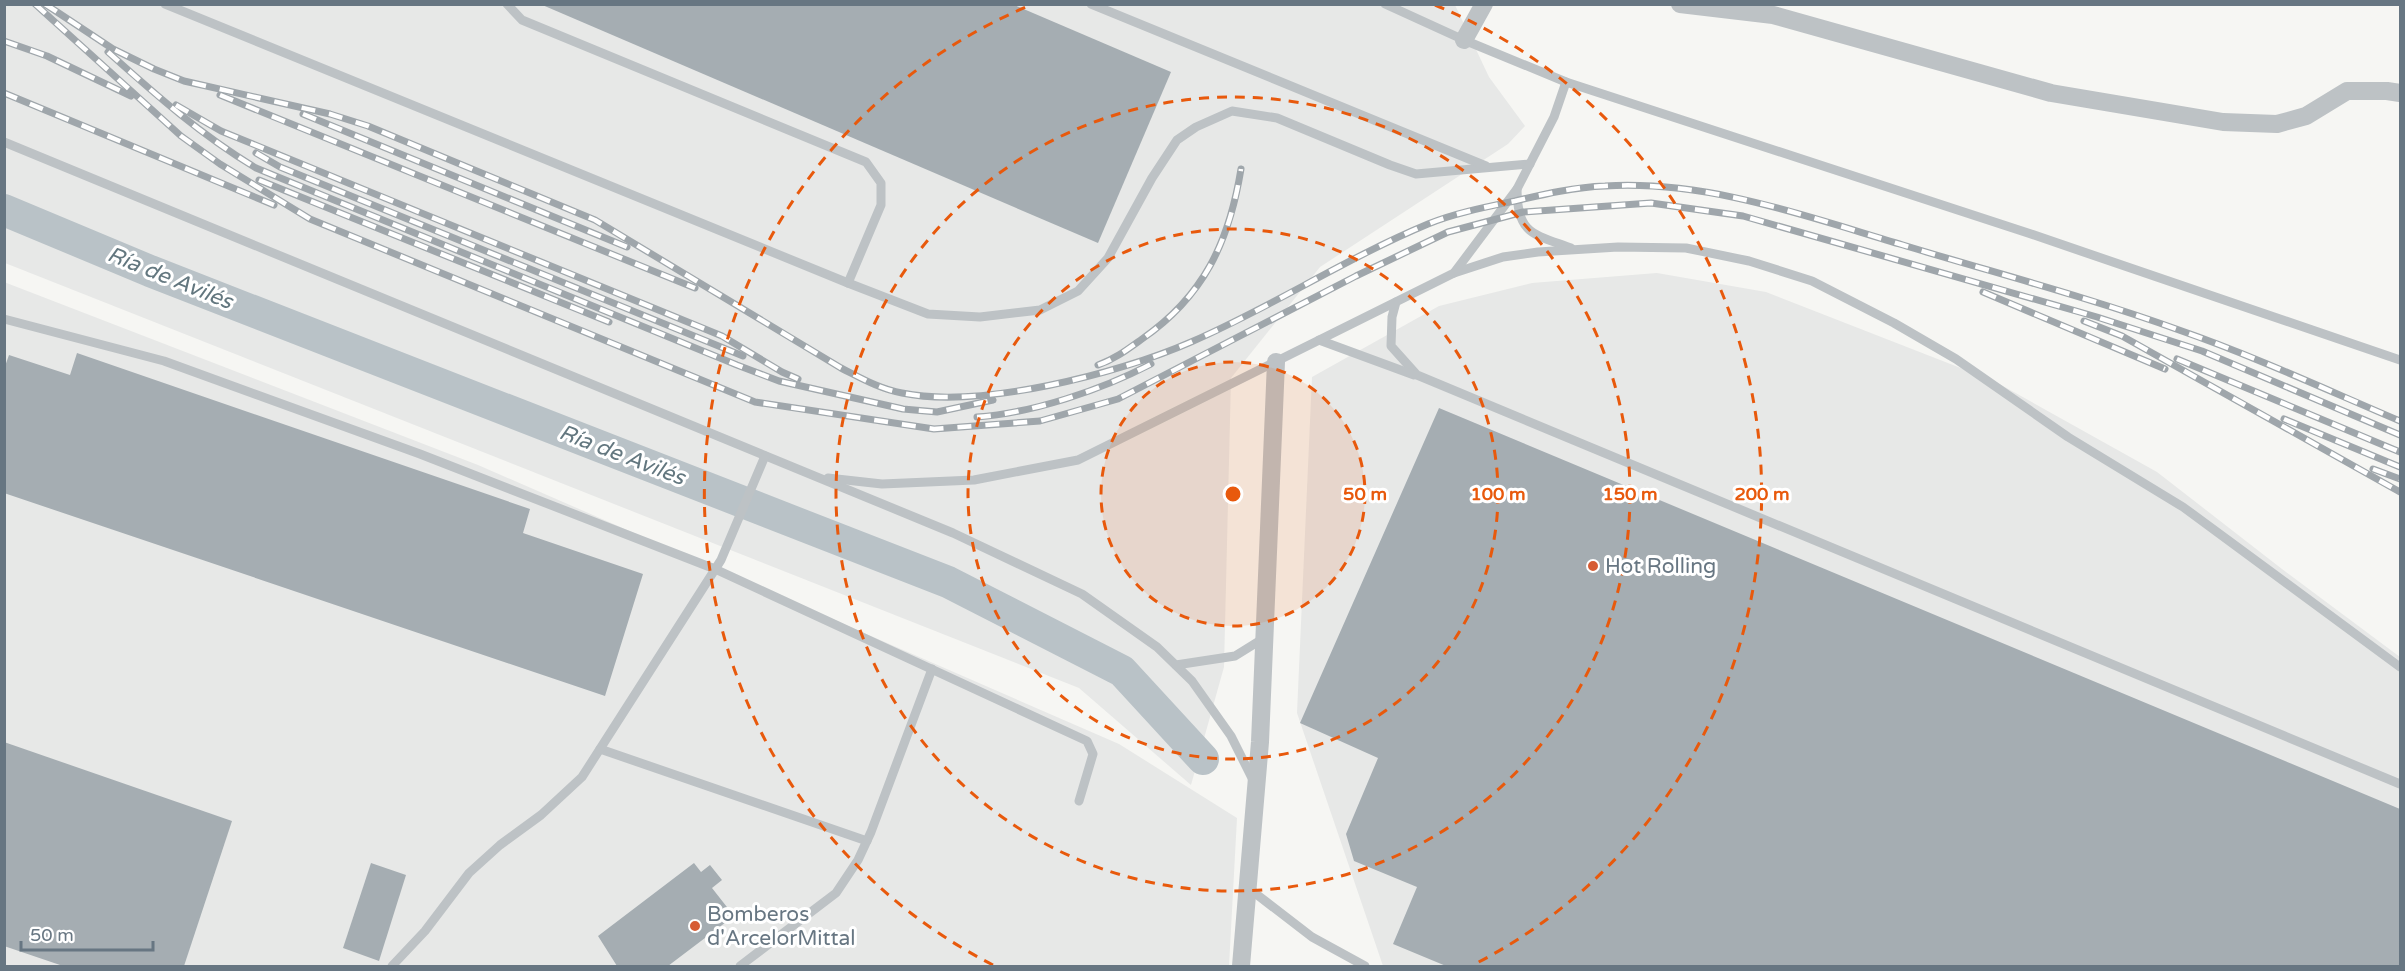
<svg xmlns="http://www.w3.org/2000/svg" width="2405" height="971" font-family="'Varela Round',sans-serif">
  <style>
    .built { fill: #e7e8e7 }
    .lines { fill: none; stroke-linecap: round; stroke-linejoin: round }
    .river { stroke: #b9c2c7; stroke-width: 32 }
    .building { fill: #a5adb2 }
    .service { stroke: #bdc2c5; stroke-width: 9 }
    .minor { stroke: #bdc2c5; stroke-width: 18 }
    .rail-casing { stroke: #9fa6ab; stroke-width: 7 }
    .rail { stroke: #fff; stroke-width: 4.5; stroke-dasharray: 14; stroke-linecap: butt }
    .ring { fill: none; stroke: #e8590c; stroke-width: 3; stroke-dasharray: 10 8 }
    .poi-dot { fill: #d65c34; stroke: #fff; stroke-width: 2 }
    .labels { text-anchor: middle; dominant-baseline: central; stroke-width: 6; stroke-linejoin: round; paint-order: stroke }
    .poi-label { font-size: 21px; fill: #677682; stroke: #fff; text-anchor: start }
    .water-label { font-size: 22px; font-style: italic; fill: #63777f; stroke: #fff }
    .centre { fill: #e8590c; stroke: #fff; stroke-width: 3 }
    .ring-label { font-size: 18px; text-anchor: middle; font-weight: bold; fill: #e8590c; stroke: #fff; stroke-width: 6; stroke-linejoin: round; paint-order: stroke }
  </style>
  <rect width="100%" height="100%" fill="#f6f6f3"/>
  <!-- built -->
  <g class="built">
    <polygon points="4,5 1455,5 1489,77 1525,126 1508,144 1320,267 1231,378 1224,667 1191,785 1079,688 5,263"/>
    <polygon points="1657,273 1766,292 1994,381 2157,472 2282,569 2400,657 2400,966 1383,966 1297,713 1312,377 1439,306 1532,283"/>
    <polygon points="4,282 478,465 1119,744 1237,818 1229,966 5,966"/>
  </g>
  <g class="lines">
    <!-- river -->
    <polyline class="river" points="4,210 150,271 948,582 1122,671 1203,759"/>
  </g>
  <!-- building -->
  <g class="building">
    <polygon points="540,4 1012,4 1171,72 1098,243"/>
    <polygon points="77,353 530,509 523,533 643,574 605,696 4,493 4,369 9,355 70,375"/>
    <polygon points="1439,408 2400,809 2400,966 1446,966 1393,944 1417,887 1354,861 1346,834 1378,758 1300,723"/>
    <polygon points="4,742 232,821 184,966 63,966 4,946"/>
    <polygon points="371,863 406,875 379,961 343,948"/>
    <polygon points="694,863 701,872 710,865 722,880 712,888 734,916 668,966 617,966 598,936"/>
  </g>
  <g class="lines">
    <!-- service -->
    <g class="service">
      <polyline points="165,4 848,283 928,314 980,317 1040,310 1078,291 1108,258 1152,178 1177,140 1196,127 1232,111 1277,118 1390,165 1416,174 1530,164"/>
      <polyline points="507,4 522,20 866,162 881,183 881,205 848,283"/>
      <polyline points="1091,4 1486,166"/>
      <polyline points="1385,4 1464,40 1566,82 2028,233 2400,360"/>
      <polyline points="4,142 953,533 1082,594 1157,647 1192,681 1231,736 1253,780"/>
      <path d="M1517 189C1517 234 1533 234 1571 248"/>
      <polyline points="1454,273 1503,257 1538,252 1618,247 1686,248 1749,261 1812,281 1894,323 1956,359 2068,437 2183,507 2400,667"/>
      <polyline points="1396,302 1392,317 1391,346 1417,375 2400,784"/>
      <polyline points="4,319 164,361 420,454 715,569 1087,741 1093,754 1079,801"/>
      <polyline points="1319,340 1414,375"/>
      <polyline points="828,478 882,484 974,480 1078,460 1454,273 1517,189 1554,117 1566,82"/>
      <polyline points="1176,665 1235,656 1264,638"/>
      <polyline points="600,749 867,841"/>
      <polyline points="1247,887 1312,937 1365,966"/>
      <polyline points="392,966 425,931 469,873 500,845 541,815 582,777 721,560 765,456"/>
      <polyline points="740,966 836,893 858,860 871,832 932,669"/>
    </g>
    <!-- minor -->
    <g class="minor">
      <polyline points="1680,4 1773,15 2051,93 2223,122 2277,124 2306,116 2347,91 2387,91 2400,93"/>
      <polyline points="1464,40 1484,4"/>
      <polyline points="1241,966 1260,742 1276,362"/>
    </g>
    <!-- rail casing -->
    <g class="rail-casing">
      <g id="rail">
        <polyline points="35,4 181,136 220,164 310,219 755,402 934,429 1040,421 1118,399 1356,276 1448,232 1523,212 1651,203 1743,216 2097,317 2202,351 2400,435"/>
        <path d="M45 4 113 49 154 69 184 81 330 114 368 126 595 220 841 368C861 378 880 389 902 393 980 409 1118 374 1191 342 1272 307 1346 258 1428 224 1455 213 1486 207 1515 201 1545 194 1575 187 1605 186 1708 180 1805 216 1903 245 1995 273 2088 297 2179 330 2254 356 2327 390 2400 421"/>
        <polyline points="4,41 47,56 131,96"/>
        <path d="M108 52C156 95 201 135 256 168L737 365 779 381 903 409 937 412 993 400"/>
        <polyline points="4,93 274,205"/>
        <polyline points="220,95 695,288"/>
        <polyline points="176,105 221,131 722,336 782,372 798,379"/>
        <polyline points="303,114 627,247"/>
        <polyline points="256,153 280,167 743,356"/>
        <polyline points="259,180 609,322"/>
        <polyline points="1983,292 2165,369"/>
        <polyline points="2084,321 2122,336 2400,492"/>
        <polyline points="2177,359 2400,452"/>
        <path d="M1098 365C1115 359 1128 349 1142 339 1204 296 1229 242 1241 169"/>
        <path d="M977 417C1033 413 1101 390 1151 364"/>
        <polyline points="2284,419 2400,467"/>
        <polyline points="2373,469 2400,479"/>
      </g>
    </g>
    <!-- rail -->
    <use href="#rail" class="rail"/>
  </g>
  <!-- distance rings -->
  <circle cx="1233" cy="494" r="132" fill="#e8590c" fill-opacity=".12"/>
  <g class="ring">
    <circle cx="1233" cy="494" r="132"/>
    <circle cx="1233" cy="494" r="265"/>
    <circle cx="1233" cy="494" r="397"/>
    <path d="M993 965A529 529 0 0 1 1031 5M1435 5A529 529 0 0 1 1473 965"/>
  </g>
  <!-- markers -->
  <g class="poi-dot">
    <circle cx="1593" cy="566" r="6"/>
    <circle cx="695" cy="926" r="6"/>
  </g>
  <g class="labels">
    <!-- poi labels -->
    <g class="poi-label">
      <text x="1605" y="566">Hot Rolling</text>
      <text x="707" y="914">Bomberos<tspan x="707" dy="24">d'ArcelorMittal</tspan></text>
    </g>
    <!-- water labels -->
    <g class="water-label">
      <text transform="translate(170 278) rotate(22)">Ría de Avilés</text>
      <text transform="translate(622 455) rotate(21)">Ría de Avilés</text>
    </g>
  </g>
  <circle cx="1233" cy="494" r="9" class="centre"/>
  <g class="ring-label">
    <text x="1365" y="500">50 m</text>
    <text x="1498" y="500">100 m</text>
    <text x="1630" y="500">150 m</text>
    <text x="1762" y="500">200 m</text>
  </g>
  <!-- border -->
  <rect width="2405" height="971" fill="none" stroke="#677682" stroke-width="12"/>
  <!-- scale -->
  <path d="M21 941v9h132v-9" fill="none" stroke="#677682" stroke-width="3"/>
  <text x="30" y="941" font-size="18" fill="#677682" stroke="#ffffff" stroke-width="4.5" paint-order="stroke">50 m</text>
</svg>
